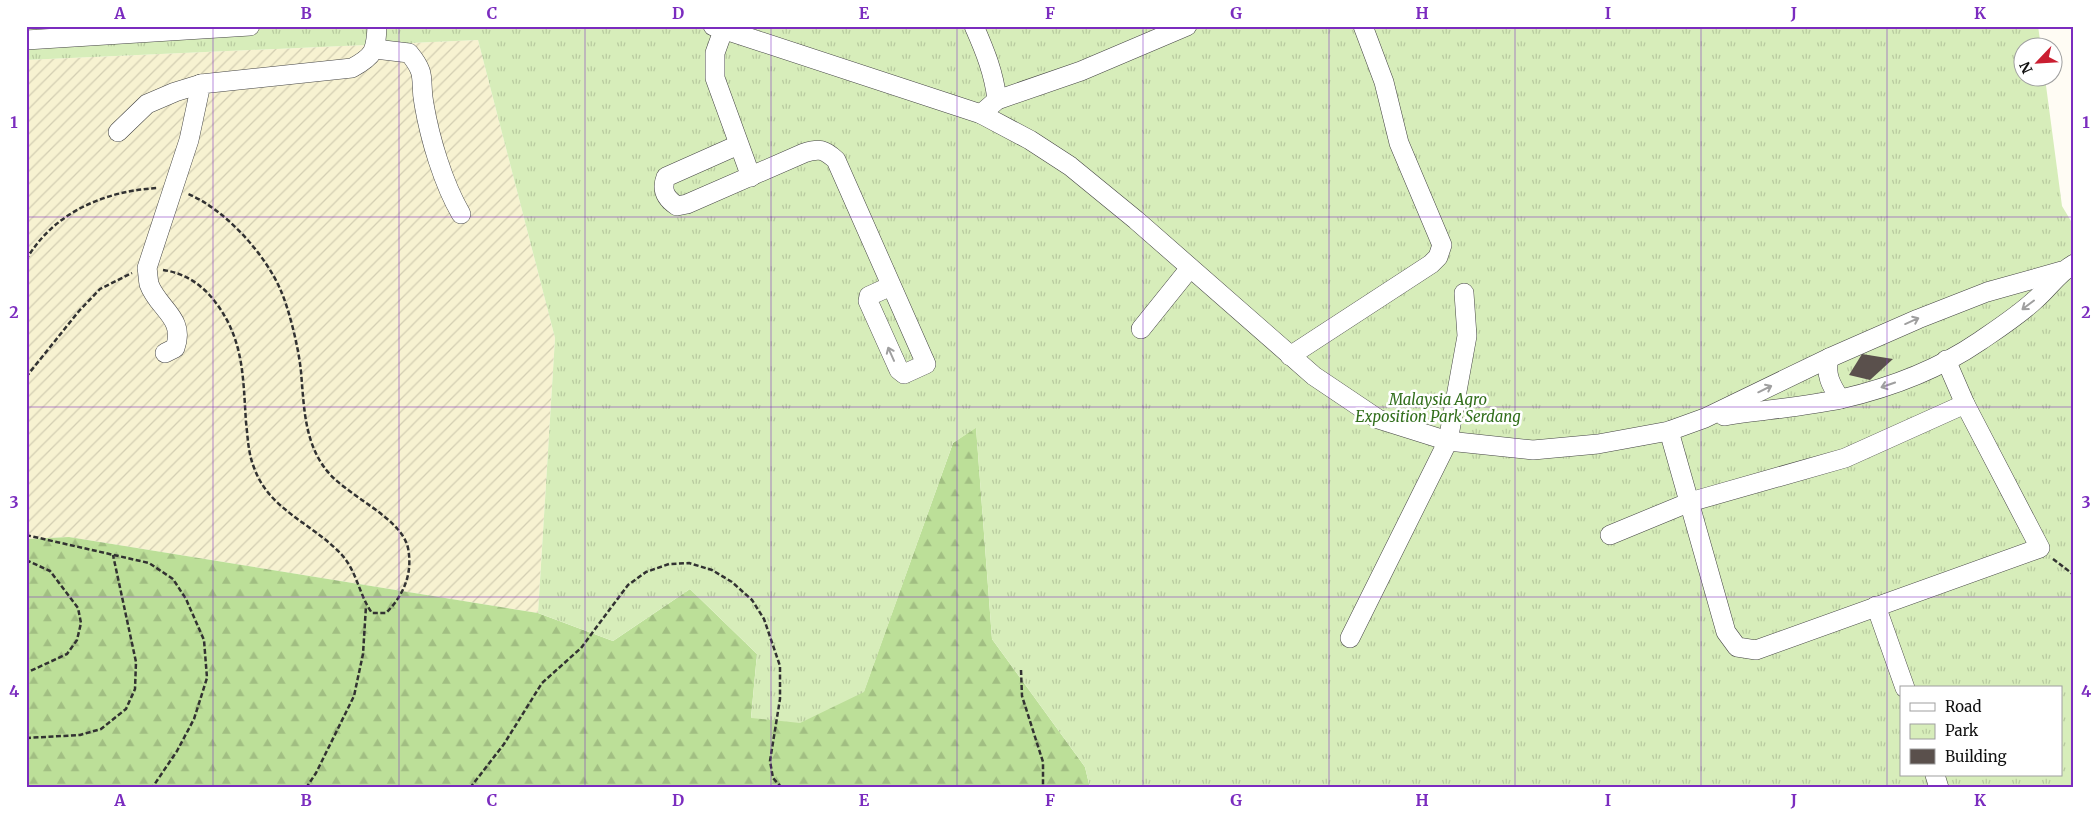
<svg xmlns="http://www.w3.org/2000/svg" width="2100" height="814" font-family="Merriweather,serif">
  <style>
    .farmland { fill: url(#farmland-furrows) }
    .forest { fill: url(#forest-firs) }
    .park { fill: url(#park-tufts); fill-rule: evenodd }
    .building { fill: #5a504c }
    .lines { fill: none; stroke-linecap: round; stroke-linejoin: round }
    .minor-casing { stroke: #434343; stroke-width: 20 }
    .path { stroke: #323232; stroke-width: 2.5; stroke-dasharray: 5 2.5; stroke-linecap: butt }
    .minor { stroke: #fff; stroke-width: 19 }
    .oneway { stroke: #9f9f9f }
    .grid { fill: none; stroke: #7b2cbf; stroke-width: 1; stroke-opacity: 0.55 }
    .labels { text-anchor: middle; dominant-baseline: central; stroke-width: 5; stroke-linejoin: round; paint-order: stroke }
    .park-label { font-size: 15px; font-style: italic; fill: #316e1b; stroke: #fff }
    .neatline { fill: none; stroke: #7b2cbf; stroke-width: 2 }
    .grid-label { font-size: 16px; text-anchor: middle; font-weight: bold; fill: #7b2cbf }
  </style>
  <defs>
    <pattern id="farmland-furrows" width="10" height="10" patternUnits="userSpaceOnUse" patternTransform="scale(1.25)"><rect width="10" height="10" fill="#f7f2d1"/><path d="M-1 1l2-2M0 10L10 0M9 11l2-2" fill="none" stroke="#d3ceb2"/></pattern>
    <pattern id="forest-firs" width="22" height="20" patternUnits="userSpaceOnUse" patternTransform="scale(1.25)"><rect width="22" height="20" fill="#bcdf98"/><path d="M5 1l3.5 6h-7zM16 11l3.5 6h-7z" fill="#a1be82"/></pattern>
    <pattern id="park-tufts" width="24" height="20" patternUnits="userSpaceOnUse" patternTransform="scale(1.25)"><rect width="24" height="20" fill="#d7edba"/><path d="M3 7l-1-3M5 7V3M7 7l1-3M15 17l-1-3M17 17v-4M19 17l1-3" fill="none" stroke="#b8ca9f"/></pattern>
  </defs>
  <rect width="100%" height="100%" fill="#fffcf4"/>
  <!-- farmland -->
  <polygon class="farmland" points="478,40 555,338 538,613 69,537 26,539 26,60"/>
  <!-- forest -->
  <polygon class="forest" points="976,427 992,639 1085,767 1090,788 26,788 26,539 69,537 538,613 613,641 690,589 757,654 751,718 864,691 953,443"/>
  <!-- park -->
  <path class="park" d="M26 26H2038L2041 47 2022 48V78H2045L2062 206 2074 226V788H1090L1085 767 992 639 976 428 953 443 864 692 800 723 751 718 757 654 690 589 613 641 538 613 555 338 478 40 26 60ZM1901 688H2061V775H1901Z"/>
  <!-- building -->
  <polygon class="building" points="1862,354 1893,359 1870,380 1849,375"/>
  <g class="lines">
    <!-- minor casing -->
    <g class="minor-casing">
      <g id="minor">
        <polyline points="713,26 981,114 1030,140 1070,166 1136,220 1314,376 1378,419 1448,441 1533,450 1598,444 1669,431 1705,418 1829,358 1918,319 1987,292 2062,271"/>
        <path d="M974 26C985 51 994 73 997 100"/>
        <polyline points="724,28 715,53 715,78 751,177"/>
        <polyline points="26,40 250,26"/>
        <path d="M375 49 409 53C428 76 419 79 424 104 430 139 443 183 461 214"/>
        <polyline points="981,114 997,100 1081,71 1187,26"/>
        <polyline points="118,132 147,104 175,92 201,84"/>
        <path d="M738 145 666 177C661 190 665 198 677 206L687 204 804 153C819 148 824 149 836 160L926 364 904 374 899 370 868 301 869 296 891 286"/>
        <polyline points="1141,329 1190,268"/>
        <path d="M165 353 175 348C186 318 158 309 149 284 148 279 148 273 147 268L189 140 201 84 352 68C374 56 376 51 377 26"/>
        <polyline points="1290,356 1431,264 1438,257 1442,245 1399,143 1384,82 1363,26"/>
        <path d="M1829 358C1825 375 1831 385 1840 399"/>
        <path d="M1724 416C1762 410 1803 407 1841 399 1889 388 1939 369 1980 341 1999 328 2019 315 2035 300 2049 288 2058 273 2074 264"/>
        <polyline points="1669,431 1726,632 1737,647 1756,650 2040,548 1965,404 1946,360"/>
        <polyline points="1610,535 1690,502 1845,458 1965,404"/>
        <polyline points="1876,606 1905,688"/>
        <polyline points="1350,638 1448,441 1467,336 1464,293"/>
        <polyline points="1935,775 1939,788"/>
      </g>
    </g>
    <!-- path -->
    <g class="path">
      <path d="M26 260C53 213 104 191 157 188"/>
      <path d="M163 270C185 273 204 286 216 303 244 340 243 378 246 422 248 439 248 454 255 470 270 510 313 524 341 554 357 571 359 595 372 613H386C404 595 413 573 408 548 401 516 343 495 324 467 304 439 304 405 301 372 299 350 290 312 281 291 266 255 225 209 188 194"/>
      <polyline points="26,377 79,311 100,289 132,273"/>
      <polyline points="26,535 149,563 173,579 186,599 204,640 207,678 194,719 177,751 152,788"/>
      <polyline points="2053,559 2074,575"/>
      <polyline points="26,560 50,571 78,608 81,623 77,640 67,654 26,673"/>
      <polyline points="1021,670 1022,696 1043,762 1043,788"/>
      <polyline points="26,738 80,735 101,729 126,709 135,689 136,662 113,555"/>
      <polyline points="306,788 316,773 354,696 363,654 366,606"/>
      <polyline points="470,788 504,744 542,683 581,648 628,585 646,572 669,564 689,563 712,570 732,582 752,600 764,619 780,666 780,699 770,761 773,778 782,788"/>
    </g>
    <!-- minor -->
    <use href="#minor" class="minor"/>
  </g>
  <!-- one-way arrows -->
  <defs><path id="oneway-shaft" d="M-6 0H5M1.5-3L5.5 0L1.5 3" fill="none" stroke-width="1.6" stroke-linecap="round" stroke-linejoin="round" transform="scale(1.25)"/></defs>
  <g class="oneway">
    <use href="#oneway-shaft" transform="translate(2028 305) rotate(143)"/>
    <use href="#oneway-shaft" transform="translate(1912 321) rotate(-24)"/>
    <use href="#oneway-shaft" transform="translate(891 354) rotate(-114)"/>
    <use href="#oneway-shaft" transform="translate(1888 385) rotate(161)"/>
    <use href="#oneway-shaft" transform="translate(1765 389) rotate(-26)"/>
  </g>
  <!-- grid -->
  <path class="grid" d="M213 26V788M399 26V788M585 26V788M771 26V788M957 26V788M1143 26V788M1329 26V788M1515 26V788M1701 26V788M1887 26V788M26 217H2074M26 407H2074M26 597H2074"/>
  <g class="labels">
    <!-- park labels -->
    <g class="park-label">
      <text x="1438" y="399">Malaysia Agro<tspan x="1438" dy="17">Exposition Park Serdang</tspan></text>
    </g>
  </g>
  <!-- border -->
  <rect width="2100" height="814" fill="none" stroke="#ffffff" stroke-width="55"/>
  <!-- legend -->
  <rect x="1900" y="686" width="162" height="90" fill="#ffffff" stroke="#9f9f9f"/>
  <rect x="1910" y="703" width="25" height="8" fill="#ffffff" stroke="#9f9f9f"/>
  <text x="1945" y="712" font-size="15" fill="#101010">Road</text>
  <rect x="1910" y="724" width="25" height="15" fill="url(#park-tufts)" stroke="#9f9f9f"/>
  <text x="1945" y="736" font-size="15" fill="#101010">Park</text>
  <rect x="1910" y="749" width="25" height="15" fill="#5a504c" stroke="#9f9f9f"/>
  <text x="1945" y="762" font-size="15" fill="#101010">Building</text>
  <!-- north arrow -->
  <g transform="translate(2038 62) rotate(245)"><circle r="24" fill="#ffffff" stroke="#9f9f9f"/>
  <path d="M0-4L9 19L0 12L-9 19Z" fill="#ca1e31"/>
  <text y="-8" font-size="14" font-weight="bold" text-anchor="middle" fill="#101010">N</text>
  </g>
  <rect x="28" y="28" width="2044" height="758" class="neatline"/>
  <g class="grid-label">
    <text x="120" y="19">A</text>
    <text x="306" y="19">B</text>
    <text x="492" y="19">C</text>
    <text x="678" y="19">D</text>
    <text x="864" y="19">E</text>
    <text x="1050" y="19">F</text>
    <text x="1236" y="19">G</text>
    <text x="1422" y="19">H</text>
    <text x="1608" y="19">I</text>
    <text x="1794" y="19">J</text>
    <text x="1980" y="19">K</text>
    <text x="14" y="128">1</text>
    <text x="2086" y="128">1</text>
    <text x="14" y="318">2</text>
    <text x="2086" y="318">2</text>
    <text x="14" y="508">3</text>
    <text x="2086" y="508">3</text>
    <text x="14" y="697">4</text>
    <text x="2086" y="697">4</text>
    <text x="120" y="806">A</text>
    <text x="306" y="806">B</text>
    <text x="492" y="806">C</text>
    <text x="678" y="806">D</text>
    <text x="864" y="806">E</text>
    <text x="1050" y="806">F</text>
    <text x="1236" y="806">G</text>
    <text x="1422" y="806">H</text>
    <text x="1608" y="806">I</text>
    <text x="1794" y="806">J</text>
    <text x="1980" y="806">K</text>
  </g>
</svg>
